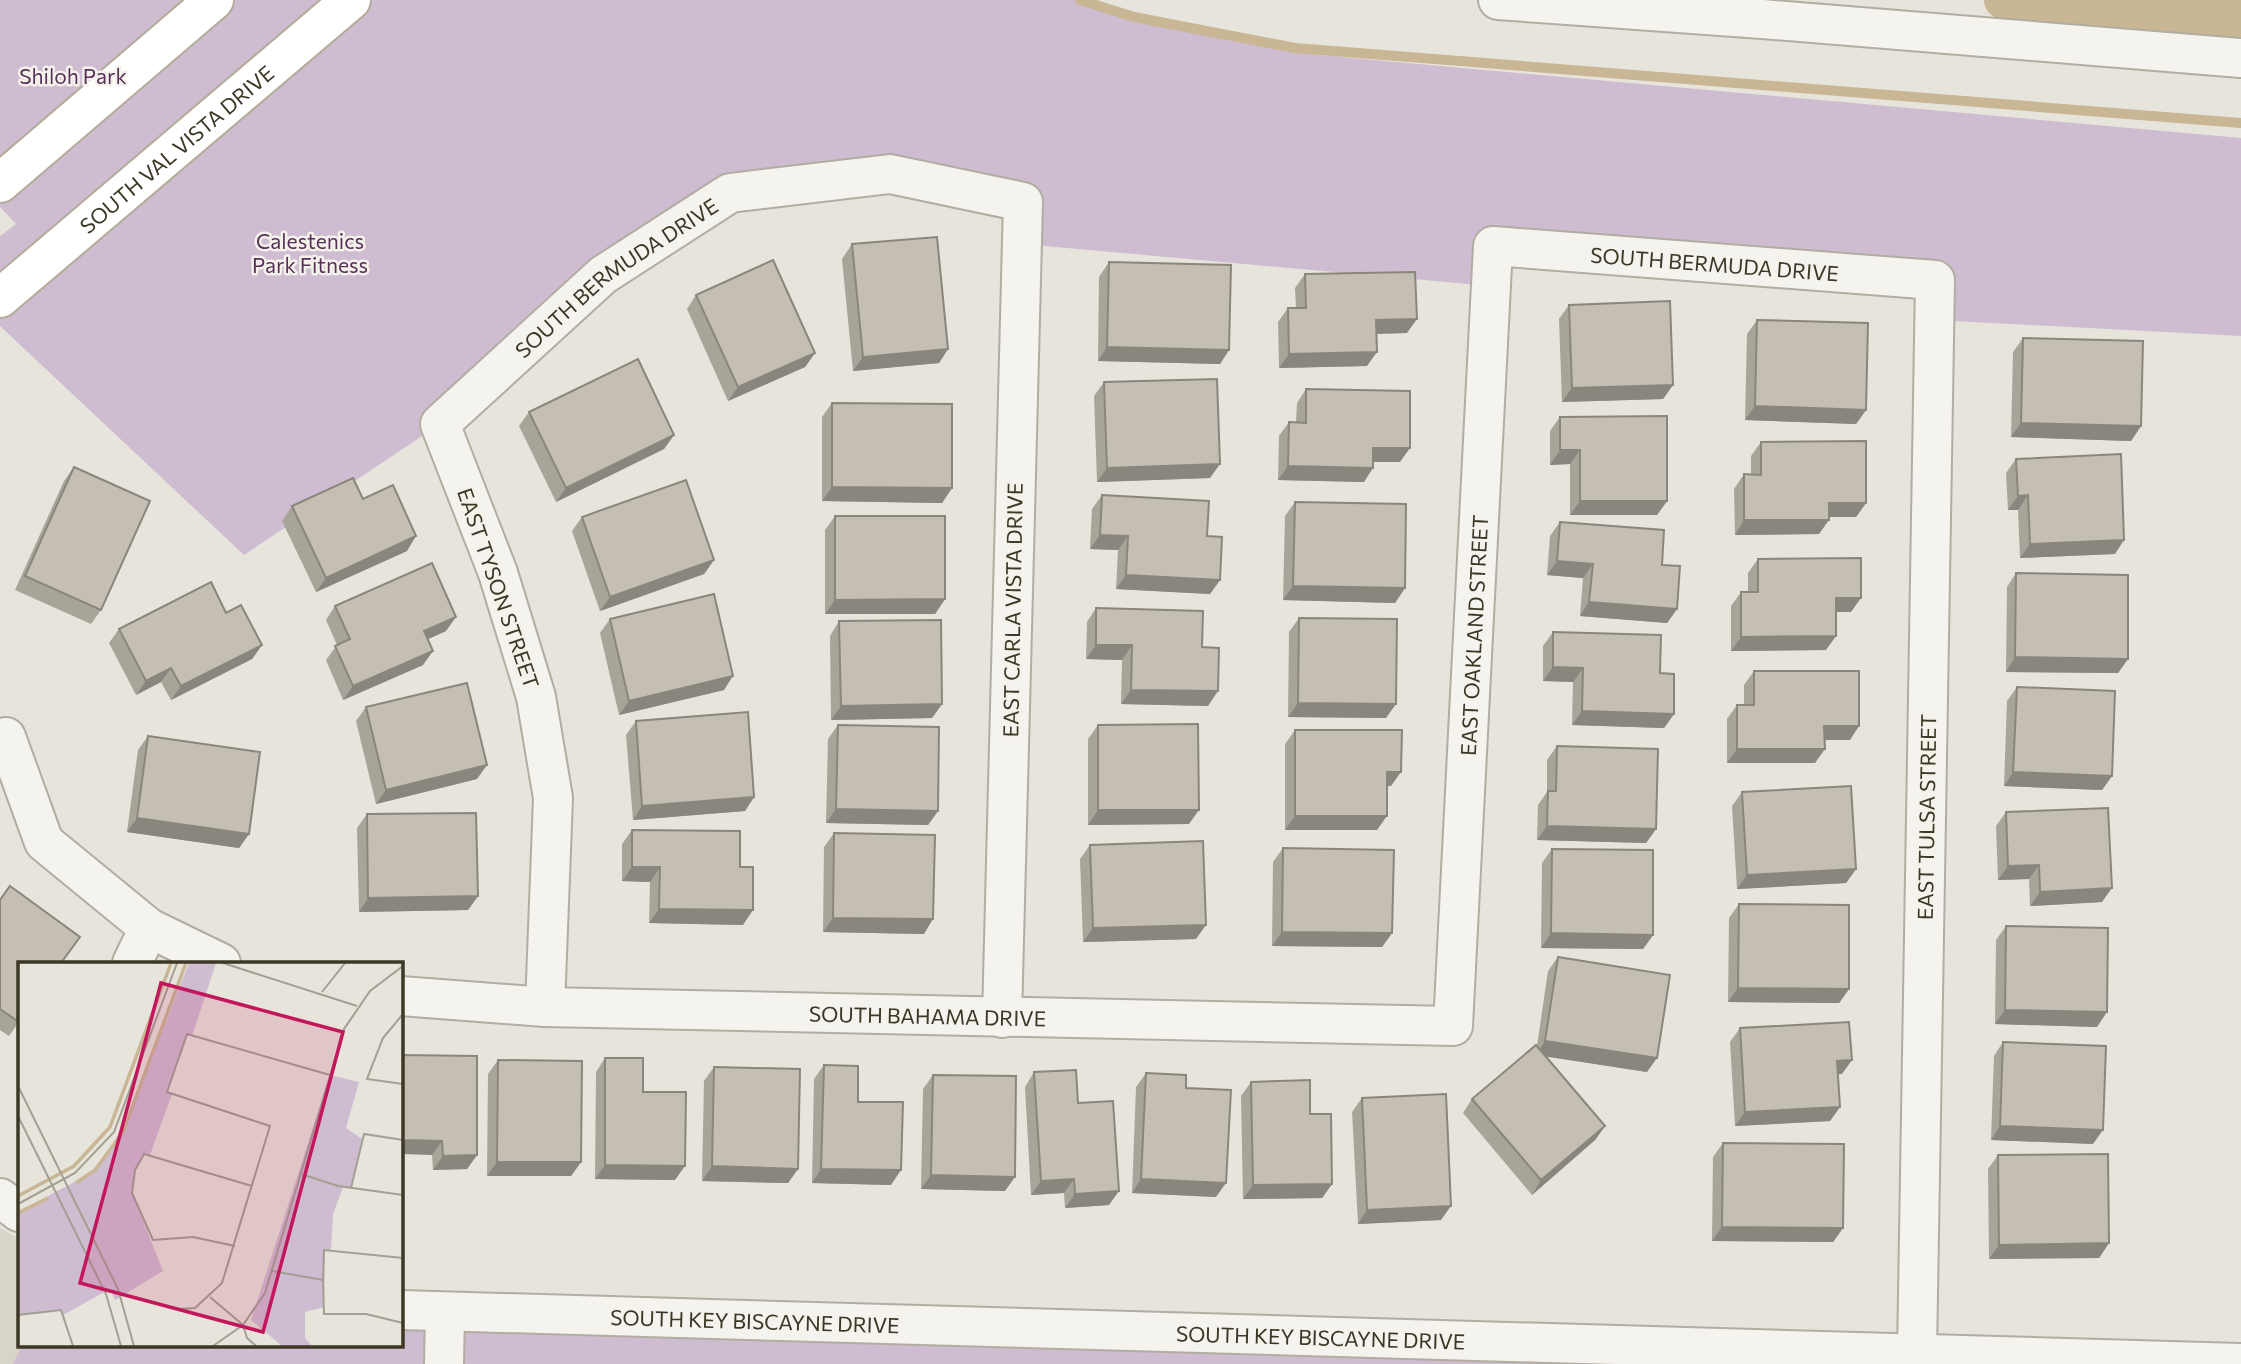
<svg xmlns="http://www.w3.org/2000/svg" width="2241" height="1364" font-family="Commissioner,sans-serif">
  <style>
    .built { fill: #d9d4c9 }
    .green { fill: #cebcd1 }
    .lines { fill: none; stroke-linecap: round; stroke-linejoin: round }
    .stream { stroke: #c9b694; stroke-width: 10 }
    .canal { stroke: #c9b694; stroke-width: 38 }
    .minor-casing { stroke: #b1ada1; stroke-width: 42 }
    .major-casing { stroke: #b3ac9a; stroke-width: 42 }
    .minor { stroke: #f5f3ee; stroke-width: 38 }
    .major { stroke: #fff; stroke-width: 38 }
    .wall { fill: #a9a499 }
    .shaded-wall { fill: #89867d }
    .building { fill: #c4bfb2; stroke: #89867d; stroke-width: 2 }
    .labels { text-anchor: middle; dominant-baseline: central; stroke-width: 5; stroke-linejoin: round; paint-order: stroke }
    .park-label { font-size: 21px; fill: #57315a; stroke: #f4f2ea }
    .street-label { font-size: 21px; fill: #3d3725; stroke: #f4f2ea }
    .inset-river { fill: none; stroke: #c9b694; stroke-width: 3.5 }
    .inset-road { fill: none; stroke: #a39f92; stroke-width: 2 }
    .view { fill: #c2185b; fill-opacity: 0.15; stroke: #c2185b; stroke-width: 3.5 }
    .inset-edge { fill: none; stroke: #3d3725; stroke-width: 3.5 }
  </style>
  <rect width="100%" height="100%" fill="#e7e4db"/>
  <!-- built -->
  <polygon class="built" points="0,1228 19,1239 19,1345 22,1345 13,1364 0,1364"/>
  <!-- green -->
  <g class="green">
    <polygon points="0,0 1074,0 1096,9 1319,55 2241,138 2241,336 1934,320 1935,281 1494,246 1491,286 1022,244 1023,202 890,174 730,193 440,424 244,555 0,326 0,236 16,224 0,207"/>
    <polygon points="401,1310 1918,1364 13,1364 22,1345 401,1345"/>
  </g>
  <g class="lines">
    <!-- stream -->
    <polyline class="stream" points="1080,0 1134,17 1295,48 2241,123"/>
    <!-- canal -->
    <polyline class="canal" points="2003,0 2241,19"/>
    <!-- minor casing -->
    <g class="minor-casing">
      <g id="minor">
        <polyline points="1498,0 1762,19 2241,58"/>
        <polyline points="6,737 44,842 149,928 221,963"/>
        <polyline points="132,963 149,928"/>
        <path id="s1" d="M401 996 545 1007 1453 1026 1493 246 1935 280 1917 1354"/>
        <path id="s2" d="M545 1007 553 798 536 697 498 573 440 424 603 275 730 193 890 174 1023 202 1002 1018"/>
        <polyline points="0,1198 19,1212"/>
        <path id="s3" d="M401 1310 2241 1363"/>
        <polyline points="444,1364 445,1312"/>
      </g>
    </g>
    <!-- major casing -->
    <g class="major-casing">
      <g id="major">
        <polyline points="0,183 214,0"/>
        <path id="s4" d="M0 298 351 0"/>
      </g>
    </g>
    <!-- minor -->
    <use href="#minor" class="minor"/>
    <!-- major -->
    <use href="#major" class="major"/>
  </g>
  <!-- wall -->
  <g class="wall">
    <polygon points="852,244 948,349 939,363 853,371 842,259"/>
    <polygon points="1109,262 1229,350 1220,364 1098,361 1099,277"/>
    <polygon points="1305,274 1407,333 1376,334 1367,366 1279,368 1278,322 1288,308 1296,308 1295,288"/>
    <polygon points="696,295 815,353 805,367 728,401 687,309"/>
    <polygon points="1569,305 1673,385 1663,399 1562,402 1559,319"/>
    <polygon points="1757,320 1866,410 1856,424 1745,420 1747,334"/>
    <polygon points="2023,338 2141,426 2131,441 2011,437 2013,352"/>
    <polygon points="1104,382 1210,478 1097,482 1094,396"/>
    <polygon points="1306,389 1400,462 1373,462 1364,482 1278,480 1279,436 1289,422 1296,422 1297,403"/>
    <polygon points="832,403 952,488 942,503 822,501 822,417"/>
    <polygon points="529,412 674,435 664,449 556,502 519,426"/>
    <polygon points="1560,417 1667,501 1657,515 1570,515 1570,464 1550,465 1550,431"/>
    <polygon points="1761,442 1866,503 1856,517 1829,517 1819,534 1735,535 1734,489 1744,474 1751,474 1751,456"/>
    <polygon points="2016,459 2115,554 2020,558 2018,510 2008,510 2006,473"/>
    <polygon points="74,467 101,610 91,624 15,590 64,481"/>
    <polygon points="1102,495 1207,536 1220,580 1210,594 1116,589 1118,550 1090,549 1092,509"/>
    <polygon points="363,499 407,551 316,592 282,521 292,506"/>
    <polygon points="1295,502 1405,588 1395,603 1283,600 1285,516"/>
    <polygon points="835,516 945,599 935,614 825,614 825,530"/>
    <polygon points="582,517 714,560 704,574 600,611 572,531"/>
    <polygon points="1560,522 1662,565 1677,609 1667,623 1580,616 1583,578 1547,575 1550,536"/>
    <polygon points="1758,559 1851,612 1836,612 1826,650 1731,651 1731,606 1741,592 1748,592 1748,573"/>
    <polygon points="2016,573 2128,659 2118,673 2006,672 2007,587"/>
    <polygon points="335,606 446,631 428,639 423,665 343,700 326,660 337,645 326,620"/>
    <polygon points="1096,608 1202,647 1208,706 1121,704 1122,660 1086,659 1087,622"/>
    <polygon points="226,613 262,645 252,659 171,700 161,682 136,695 109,643 119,629"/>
    <polygon points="1299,618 1386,718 1288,717 1289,632"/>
    <polygon points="610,619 724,690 619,715 600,633"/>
    <polygon points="839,621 942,704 932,718 831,720 830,636"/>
    <polygon points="1553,632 1660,673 1674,714 1664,728 1572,725 1573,682 1543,681 1543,646"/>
    <polygon points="1754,671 1850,740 1825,740 1815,763 1727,763 1727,719 1737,705 1744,705 1744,685"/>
    <polygon points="2017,687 2112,776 2102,790 2004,786 2007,701"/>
    <polygon points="366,707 477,779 376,804 356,721"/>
    <polygon points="636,721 754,797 745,811 633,820 626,735"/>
    <polygon points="838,725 938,811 928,825 826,823 828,739"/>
    <polygon points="1098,725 1189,824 1088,825 1088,739"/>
    <polygon points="1295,730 1391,786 1387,786 1377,830 1285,830 1285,744"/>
    <polygon points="148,736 249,834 239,848 127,832 138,750"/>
    <polygon points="1557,746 1656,829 1646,843 1537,840 1538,805 1547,792 1547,760"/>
    <polygon points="1742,792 1856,869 1846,883 1737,889 1732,806"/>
    <polygon points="2006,812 2102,902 2030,906 2029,879 1998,880 1996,826"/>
    <polygon points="367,814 478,896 468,910 359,912 357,828"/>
    <polygon points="632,830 740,867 743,925 649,923 650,882 622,881 622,844"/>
    <polygon points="834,833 924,934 823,932 824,847"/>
    <polygon points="1090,845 1196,939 1083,942 1080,859"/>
    <polygon points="1283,848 1392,933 1382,947 1272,946 1273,862"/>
    <polygon points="1552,849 1653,935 1643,949 1541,948 1542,863"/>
    <polygon points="0,900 19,1022 9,1036 0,1030"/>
    <polygon points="1739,904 1849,989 1839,1003 1728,1002 1729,918"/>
    <polygon points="2006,926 2097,1027 1995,1024 1996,940"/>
    <polygon points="1558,957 1647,1072 1545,1056 1605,1126 1595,1140 1532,1195 1463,1113 1472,1099 1537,1046 1548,971"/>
    <polygon points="1740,1028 1842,1074 1838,1074 1840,1107 1830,1121 1735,1126 1730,1042"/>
    <polygon points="2003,1042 2093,1144 1991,1140 1994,1056"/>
    <polygon points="401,1055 477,1155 467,1169 433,1170 432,1155"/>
    <polygon points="605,1058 675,1180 595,1179 596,1072"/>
    <polygon points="498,1060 581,1162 571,1176 487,1176 488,1074"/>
    <polygon points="824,1065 858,1102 891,1185 812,1183 814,1079"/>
    <polygon points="714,1067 798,1169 788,1183 702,1181 704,1081"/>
    <polygon points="1034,1072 1078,1103 1109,1205 1065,1208 1064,1193 1031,1195 1025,1087"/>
    <polygon points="1146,1073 1186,1088 1216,1197 1132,1193 1136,1087"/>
    <polygon points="933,1075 1005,1191 921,1189 923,1089"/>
    <polygon points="1251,1082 1310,1114 1332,1184 1322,1198 1243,1199 1241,1096"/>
    <polygon points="1362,1098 1441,1220 1358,1224 1352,1112"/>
    <polygon points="1723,1143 1843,1228 1833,1242 1712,1241 1713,1157"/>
    <polygon points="1998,1155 2109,1243 2099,1258 1989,1259 1988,1169"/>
  </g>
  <!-- shaded-wall -->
  <g class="shaded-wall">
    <polygon points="1417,319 1407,333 1366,334 1376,320"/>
    <polygon points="1107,347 1229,350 1220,364 1098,361"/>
    <polygon points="948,349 939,363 853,371 863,357"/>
    <polygon points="1377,352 1367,366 1279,368 1289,354"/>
    <polygon points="815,353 805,367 728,401 738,387"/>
    <polygon points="1673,385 1663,399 1562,402 1572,388"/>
    <polygon points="1755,406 1866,410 1856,424 1745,420"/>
    <polygon points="2021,423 2141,426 2131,441 2011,437"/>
    <polygon points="674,435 664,449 556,502 566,488"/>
    <polygon points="1373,448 1410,448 1400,462 1363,462"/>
    <polygon points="1560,450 1580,450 1570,464 1550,465"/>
    <polygon points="1220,464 1210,478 1097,482 1107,468"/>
    <polygon points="1288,466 1373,468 1364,482 1278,480"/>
    <polygon points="832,487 952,488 942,503 822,501"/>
    <polygon points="2028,495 2018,510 2008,510 2018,496"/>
    <polygon points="1580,501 1667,501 1657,515 1570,515"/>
    <polygon points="1829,503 1866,503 1856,517 1819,517"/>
    <polygon points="1744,520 1829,520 1819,534 1735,535"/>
    <polygon points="1100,535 1128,536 1118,550 1090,549"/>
    <polygon points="416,536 407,551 316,592 326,578"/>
    <polygon points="2124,540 2115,554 2020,558 2030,544"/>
    <polygon points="714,560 704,574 600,611 610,597"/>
    <polygon points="1557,561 1593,564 1583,578 1547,575"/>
    <polygon points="1126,575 1220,580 1210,594 1116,589"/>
    <polygon points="1293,586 1405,588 1395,603 1283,600"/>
    <polygon points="1836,598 1861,598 1851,612 1826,612"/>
    <polygon points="945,599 935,614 825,614 835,600"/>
    <polygon points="1589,602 1677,609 1667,623 1580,616"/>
    <polygon points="456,617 446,631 415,645 424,631"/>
    <polygon points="1836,636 1826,650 1731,651 1741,637"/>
    <polygon points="262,645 252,659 171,700 181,686"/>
    <polygon points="1096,645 1132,645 1122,660 1086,659"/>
    <polygon points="433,651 423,665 343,700 353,686"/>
    <polygon points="2015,657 2128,659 2118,673 2006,672"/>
    <polygon points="1553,667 1583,668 1573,682 1543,681"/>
    <polygon points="171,668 161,682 136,695 146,681"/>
    <polygon points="733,676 724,690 619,715 629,701"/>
    <polygon points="1131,690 1218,691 1208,706 1121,704"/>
    <polygon points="1298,703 1396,704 1386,718 1288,717"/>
    <polygon points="942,704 932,718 831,720 841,706"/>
    <polygon points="1582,711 1674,714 1664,728 1572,725"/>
    <polygon points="1824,726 1859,726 1850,740 1815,740"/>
    <polygon points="1737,749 1825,749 1815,763 1727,763"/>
    <polygon points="487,765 477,779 376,804 386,790"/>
    <polygon points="1387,772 1401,772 1391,786 1377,786"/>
    <polygon points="2013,772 2112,776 2102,790 2004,786"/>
    <polygon points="754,797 745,811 633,820 642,806"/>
    <polygon points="836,809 938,811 928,825 826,823"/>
    <polygon points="1098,810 1199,810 1189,824 1088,825"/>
    <polygon points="1295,816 1387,816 1377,830 1285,830"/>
    <polygon points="137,818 249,834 239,848 127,832"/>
    <polygon points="1547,826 1656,829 1646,843 1537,840"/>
    <polygon points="2039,865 2029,879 1998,880 2008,866"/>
    <polygon points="632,867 660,867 650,882 622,881"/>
    <polygon points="1856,869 1846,883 1737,889 1747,875"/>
    <polygon points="2112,888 2102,902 2030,906 2040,892"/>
    <polygon points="478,896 468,910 359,912 368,898"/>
    <polygon points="659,909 753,910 743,925 649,923"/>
    <polygon points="833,918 933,919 924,934 823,932"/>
    <polygon points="1206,925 1196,939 1083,942 1093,928"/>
    <polygon points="1282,932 1392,933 1382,947 1272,946"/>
    <polygon points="1551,933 1653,935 1643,949 1541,948"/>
    <polygon points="1738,988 1849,989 1839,1003 1728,1002"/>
    <polygon points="2005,1010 2107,1012 2097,1027 1995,1024"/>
    <polygon points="1545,1041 1657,1058 1647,1072 1536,1055"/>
    <polygon points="1852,1060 1842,1074 1827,1075 1837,1061"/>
    <polygon points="1840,1107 1830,1121 1735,1126 1745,1112"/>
    <polygon points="1605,1126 1595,1140 1532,1195 1541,1180"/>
    <polygon points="2000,1126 2103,1130 2093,1144 1991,1140"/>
    <polygon points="401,1140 442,1141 432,1155 401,1154"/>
    <polygon points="477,1155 467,1169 433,1170 443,1156"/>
    <polygon points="497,1162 581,1162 571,1176 487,1176"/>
    <polygon points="605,1165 685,1166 675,1180 595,1179"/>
    <polygon points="712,1166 798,1169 788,1183 702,1181"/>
    <polygon points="821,1169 901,1170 891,1185 812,1183"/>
    <polygon points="931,1175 1015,1177 1005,1191 921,1189"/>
    <polygon points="1074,1179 1064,1193 1031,1195 1041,1181"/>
    <polygon points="1141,1179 1226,1183 1216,1197 1132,1193"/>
    <polygon points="1332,1184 1322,1198 1243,1199 1253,1185"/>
    <polygon points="1119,1191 1109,1205 1065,1208 1075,1194"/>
    <polygon points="1451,1206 1441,1220 1358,1224 1367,1210"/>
    <polygon points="1722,1227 1843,1228 1833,1242 1712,1241"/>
    <polygon points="2109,1243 2099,1258 1989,1259 1999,1245"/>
  </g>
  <!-- building -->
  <g class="building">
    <polygon points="937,237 948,349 863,357 852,244"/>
    <polygon points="773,260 815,353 738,387 696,295"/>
    <polygon points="1109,262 1231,265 1229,350 1107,347"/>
    <polygon points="1415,272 1417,319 1376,320 1377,352 1289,354 1288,308 1306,308 1305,274"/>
    <polygon points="1670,301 1673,385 1572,388 1569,305"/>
    <polygon points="1757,320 1868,323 1866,410 1755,406"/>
    <polygon points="2023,338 2143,341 2141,426 2021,423"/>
    <polygon points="638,359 674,435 566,488 529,412"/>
    <polygon points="1217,379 1220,464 1107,468 1104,382"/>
    <polygon points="1306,389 1410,391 1410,448 1373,448 1373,468 1288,466 1289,422 1306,423"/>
    <polygon points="832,403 952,404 952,488 832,487"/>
    <polygon points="1667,416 1667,501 1580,501 1580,450 1560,450 1560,417"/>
    <polygon points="1866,441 1866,503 1829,503 1829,520 1744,520 1744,474 1761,475 1761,442"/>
    <polygon points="2121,454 2124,540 2030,544 2028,495 2018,496 2016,459"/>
    <polygon points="74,467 150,501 101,610 25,576"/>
    <polygon points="353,478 363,499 393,485 416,536 326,578 292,506"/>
    <polygon points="686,480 714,560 610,597 582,517"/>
    <polygon points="1102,495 1209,501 1207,536 1222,537 1220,580 1126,575 1128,536 1100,535"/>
    <polygon points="1295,502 1406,504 1405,588 1293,586"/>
    <polygon points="835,516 945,516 945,599 835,600"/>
    <polygon points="1560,522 1664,530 1662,565 1680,566 1677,609 1589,602 1593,564 1557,561"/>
    <polygon points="1861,558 1861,598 1836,598 1836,636 1741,637 1741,592 1758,592 1758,559"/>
    <polygon points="432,563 456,617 424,631 433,651 353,686 335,646 350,639 335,606"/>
    <polygon points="2016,573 2128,575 2128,659 2015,657"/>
    <polygon points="211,582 226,613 241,605 262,645 181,686 171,668 146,681 119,629"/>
    <polygon points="714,594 733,676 629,701 610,619"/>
    <polygon points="1096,608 1203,611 1202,647 1219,648 1218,691 1131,690 1132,645 1096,645"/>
    <polygon points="1299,618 1397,619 1396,704 1298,703"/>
    <polygon points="941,620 942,704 841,706 839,621"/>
    <polygon points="1553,632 1661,635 1660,673 1674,674 1674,714 1582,711 1583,668 1553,667"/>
    <polygon points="1754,671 1859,671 1859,726 1824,726 1825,749 1737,749 1737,705 1754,705"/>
    <polygon points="467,683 487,765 386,790 366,707"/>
    <polygon points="2017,687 2115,691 2112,776 2013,772"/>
    <polygon points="748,712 754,797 642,806 636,721"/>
    <polygon points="1198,724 1199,810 1098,810 1098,725"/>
    <polygon points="838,725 939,727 938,811 836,809"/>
    <polygon points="1295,730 1402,730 1401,772 1387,772 1387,816 1295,816"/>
    <polygon points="148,736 260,752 249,834 137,818"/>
    <polygon points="1557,746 1658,749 1656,829 1547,826 1548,791 1556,791"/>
    <polygon points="1851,786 1856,869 1747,875 1742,792"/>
    <polygon points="2108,808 2112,888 2040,892 2039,865 2008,866 2006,812"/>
    <polygon points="476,813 478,896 368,898 367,814"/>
    <polygon points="632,830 740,831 740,867 753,867 753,910 659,909 660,867 632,867"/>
    <polygon points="834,833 935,835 933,919 833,918"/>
    <polygon points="1203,841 1206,925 1093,928 1090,845"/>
    <polygon points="1283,848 1394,850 1392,933 1282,932"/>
    <polygon points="1552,849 1653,850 1653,935 1551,933"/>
    <polygon points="10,886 80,937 61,963 19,963 19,1022 0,1009 0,900"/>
    <polygon points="1739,904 1849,905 1849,989 1738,988"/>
    <polygon points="2006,926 2108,928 2107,1012 2005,1010"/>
    <polygon points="1558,957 1670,975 1657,1058 1545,1041"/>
    <polygon points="1849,1022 1852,1060 1837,1061 1840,1107 1745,1112 1740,1028"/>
    <polygon points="2003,1042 2106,1046 2103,1130 2000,1126"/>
    <polygon points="1536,1045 1605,1126 1541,1180 1472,1099"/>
    <polygon points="401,1055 477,1056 477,1155 443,1156 442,1141 401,1140"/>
    <polygon points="605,1058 643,1058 643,1092 686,1092 685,1166 605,1165"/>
    <polygon points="498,1060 582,1061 581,1162 497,1162"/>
    <polygon points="824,1065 858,1066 858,1102 903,1102 901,1170 821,1169"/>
    <polygon points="714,1067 800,1069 798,1169 712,1166"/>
    <polygon points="1076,1070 1078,1103 1113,1101 1119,1191 1075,1194 1074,1179 1041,1181 1034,1072"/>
    <polygon points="1146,1073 1186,1075 1186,1088 1231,1090 1226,1183 1141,1179"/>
    <polygon points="933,1075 1016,1076 1015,1177 931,1175"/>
    <polygon points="1310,1080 1310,1114 1331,1114 1332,1184 1253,1185 1251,1082"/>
    <polygon points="1446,1094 1451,1206 1367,1210 1362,1098"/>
    <polygon points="1723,1143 1844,1144 1843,1228 1722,1227"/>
    <polygon points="2108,1154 2109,1243 1999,1245 1998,1155"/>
  </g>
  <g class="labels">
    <!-- park labels -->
    <g class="park-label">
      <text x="73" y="75">Shiloh Park</text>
      <text x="310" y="240">Calestenics<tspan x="310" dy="24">Park Fitness</tspan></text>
    </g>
    <!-- street labels -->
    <g class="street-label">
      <text stroke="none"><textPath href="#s4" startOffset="231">SOUTH VAL VISTA DRIVE</textPath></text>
      <text stroke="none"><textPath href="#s1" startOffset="2056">SOUTH BERMUDA DRIVE</textPath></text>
      <text stroke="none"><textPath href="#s2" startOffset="831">SOUTH BERMUDA DRIVE</textPath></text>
      <text transform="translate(499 588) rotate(71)">EAST TYSON STREET</text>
      <text transform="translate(1012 610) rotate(-89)">EAST CARLA VISTA DRIVE</text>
      <text stroke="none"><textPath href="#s1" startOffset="1444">EAST OAKLAND STREET</textPath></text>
      <text transform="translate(1926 817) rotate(-89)">EAST TULSA STREET</text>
      <text stroke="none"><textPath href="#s1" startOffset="527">SOUTH BAHAMA DRIVE</textPath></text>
      <text stroke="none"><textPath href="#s3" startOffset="354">SOUTH KEY BISCAYNE DRIVE</textPath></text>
      <text stroke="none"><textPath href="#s3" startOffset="920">SOUTH KEY BISCAYNE DRIVE</textPath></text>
    </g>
  </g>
  <!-- overview -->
  <g transform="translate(18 962)">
    <rect width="385" height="385" fill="#e7e4db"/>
    <path d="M171 1H198L174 74 170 73 149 130 154 132 132 193 126 192 117 209 114 231 145 309 97 338 92 327 45 353 43 348 0 353V250L75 210 103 175ZM312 113 341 120 328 166 344 177 333 226 325 225 315 252 313 288H307L306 345 287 350V376L294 384H264L233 358Z" fill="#cebcd1"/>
    <path class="inset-river" d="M58 221 77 208 105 170 168 1M0 234 56 204 92 165 153 1M0 251 30 236"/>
    <path class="inset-road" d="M205 1 339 44M304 30 327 1M385 52 365 76 349 117 385 122M0 124 100 327 116 384M0 154 88 332 103 384M283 212 320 224 385 233M333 226 346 172 385 178M0 242 57 211 96 170 159 1M217 284 175 275 135 278 114 231 117 208 126 192 234 224M385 296 306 288 305 318 306 352H348L385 361M254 309 305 318M192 335 225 363M161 347 177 346 204 321 252 164 149 130 169 72 312 113M0 353 43 348 55 384M225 363 229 376 238 384M195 384 225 363 247 331 326 67 352 29 385 4"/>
    <path class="view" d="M143 21 325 70 245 370 62 321Z"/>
    <rect width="385" height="385" class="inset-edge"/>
  </g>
</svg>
